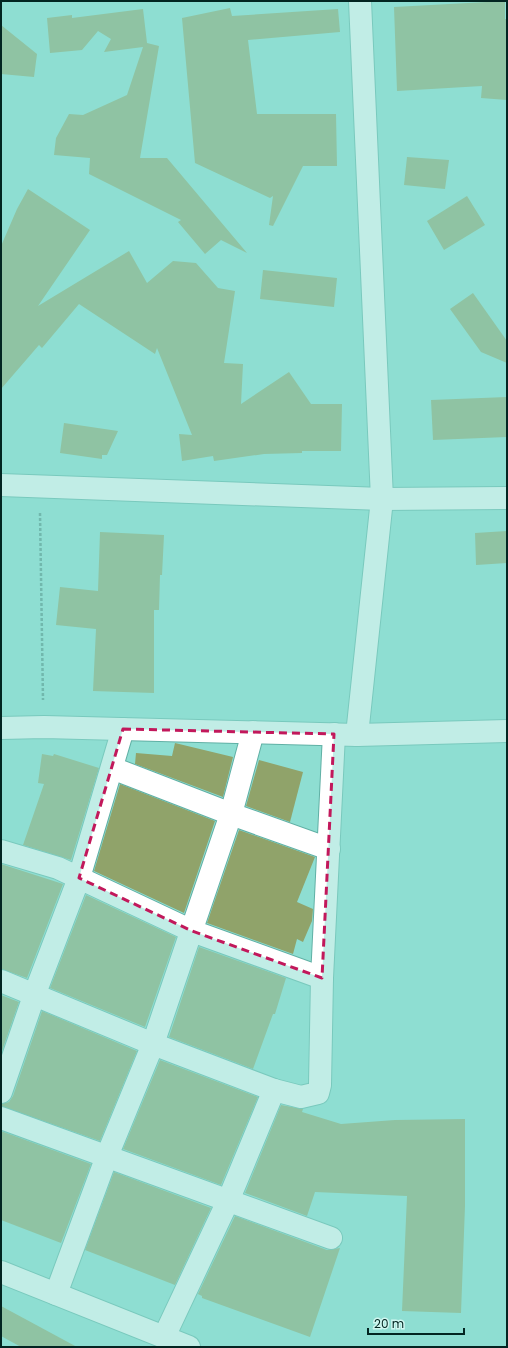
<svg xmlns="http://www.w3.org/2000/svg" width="508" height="1348" font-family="Poppins,sans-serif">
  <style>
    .building { fill: #90a36a }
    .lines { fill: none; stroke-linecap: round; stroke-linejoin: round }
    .minor-casing { stroke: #60b0a5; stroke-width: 24 }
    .path { stroke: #4e8981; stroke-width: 2.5; stroke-dasharray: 3 2; stroke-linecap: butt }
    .minor { stroke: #fff; stroke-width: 22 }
    .marked { fill: none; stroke: #c2185b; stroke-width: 3; stroke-dasharray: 8 5; stroke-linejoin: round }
  </style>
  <rect width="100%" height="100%" fill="#8eded2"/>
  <!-- building -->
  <g class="building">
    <polygon points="505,1 505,19 507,19 507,100 481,98 482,86 397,91 394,7"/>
    <polygon points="230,8 232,16 338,9 340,32 248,40 257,114 336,114 337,166 303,166 273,226 269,225 273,196 270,198 195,163 182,18"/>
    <polygon points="143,9 147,43 159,46 140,158 167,158 247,253 221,240 205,254 178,222 181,220 89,174 90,158 54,155 56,138 69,114 83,115 127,95 143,47 104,52 111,39 98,31 82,50 50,53 47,18 72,15 72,18"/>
    <polygon points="1,25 37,54 34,77 1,74"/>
    <polygon points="407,157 449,160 445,189 404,185"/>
    <polygon points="28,189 90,230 38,306 129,251 147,283 173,261 196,263 218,288 235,291 224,363 243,364 241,404 289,372 311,404 342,404 341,451 302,451 302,453 264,454 214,461 213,456 182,461 179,434 192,435 157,348 155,354 79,304 42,348 39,345 1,389 1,246 17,209"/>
    <polygon points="467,196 485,225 444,250 427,221"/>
    <polygon points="263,270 337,278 334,307 260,299"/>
    <polygon points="473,293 507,341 507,363 481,352 450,309"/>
    <polygon points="507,397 507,437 433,440 431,400"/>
    <polygon points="64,423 118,431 107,455 102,455 102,459 60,453"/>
    <polygon points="507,531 507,563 476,565 475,533"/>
    <polygon points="100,532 164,535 162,575 160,575 159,610 154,610 154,693 93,691 96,629 56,625 60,587 98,591"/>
    <polygon points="175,743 233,757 223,797 135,764 136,753 172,756"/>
    <polygon points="42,754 53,756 54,754 99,768 71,860 23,845 44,784 38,783"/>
    <polygon points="259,760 303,772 290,822 246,806"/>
    <polygon points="120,784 215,821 184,913 94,871"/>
    <polygon points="239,830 315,857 297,902 313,909 312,921 303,942 297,939 293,954 207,923"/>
    <polygon points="1,864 63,884 27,978 1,969"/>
    <polygon points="86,895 176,937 145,1027 50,988"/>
    <polygon points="199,947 286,978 275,1014 273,1014 253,1069 169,1037"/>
    <polygon points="1,995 19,1002 1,1054"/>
    <polygon points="42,1011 137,1051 100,1141 1,1106 1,1104 9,1102 13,1096"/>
    <polygon points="160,1060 258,1097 221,1185 123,1149"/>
    <polygon points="281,1105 303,1109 302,1112 341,1124 395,1120 465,1119 465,1206 461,1313 402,1311 407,1196 315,1192 307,1216 245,1193"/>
    <polygon points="1,1131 91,1164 61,1243 1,1220"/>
    <polygon points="114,1172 211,1208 175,1285 85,1250"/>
    <polygon points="235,1216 327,1250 340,1248 310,1337 202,1298 202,1296 198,1294"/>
    <polygon points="1,1306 77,1347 21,1347 1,1336"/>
  </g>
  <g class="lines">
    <!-- minor casing -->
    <g class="minor-casing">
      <g id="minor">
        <polyline points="1,485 382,499 507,498"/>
        <polyline points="1,728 44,727 357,735 507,731"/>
        <polyline points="357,735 382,499 360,1"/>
        <polyline points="112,768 231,814 329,849"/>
        <polyline points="1,851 58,868 192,931 322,978"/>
        <polyline points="1,981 153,1044 274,1090 301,1097 318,1093 320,1085 322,978 334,734"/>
        <polyline points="1,1092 35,993 79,878 123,729"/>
        <polyline points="1,1118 331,1238"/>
        <polyline points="1,1272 189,1347"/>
        <polyline points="56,1294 107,1156 153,1044 231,814 253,732"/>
        <polyline points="164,1337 228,1201 274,1090"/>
      </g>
    </g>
    <!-- path -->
    <polyline class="path" points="40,513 43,700"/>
    <!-- minor -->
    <use href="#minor" class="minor"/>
  </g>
  <!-- marked area -->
  <path d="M0 0H508V1348H0ZM123 729 334 734 322 978 192 931 79 878Z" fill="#8eded2" fill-opacity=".55" fill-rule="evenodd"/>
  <path class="marked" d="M123 729 334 734 322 978 192 931 79 878Z"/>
  <!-- border -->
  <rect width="508" height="1348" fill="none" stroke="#022521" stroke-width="4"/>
  <!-- scale -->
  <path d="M368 1328v6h96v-6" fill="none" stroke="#022521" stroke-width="2"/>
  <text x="374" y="1328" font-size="12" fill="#022521" stroke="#d0f7f0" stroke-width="3" paint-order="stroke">20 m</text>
</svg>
